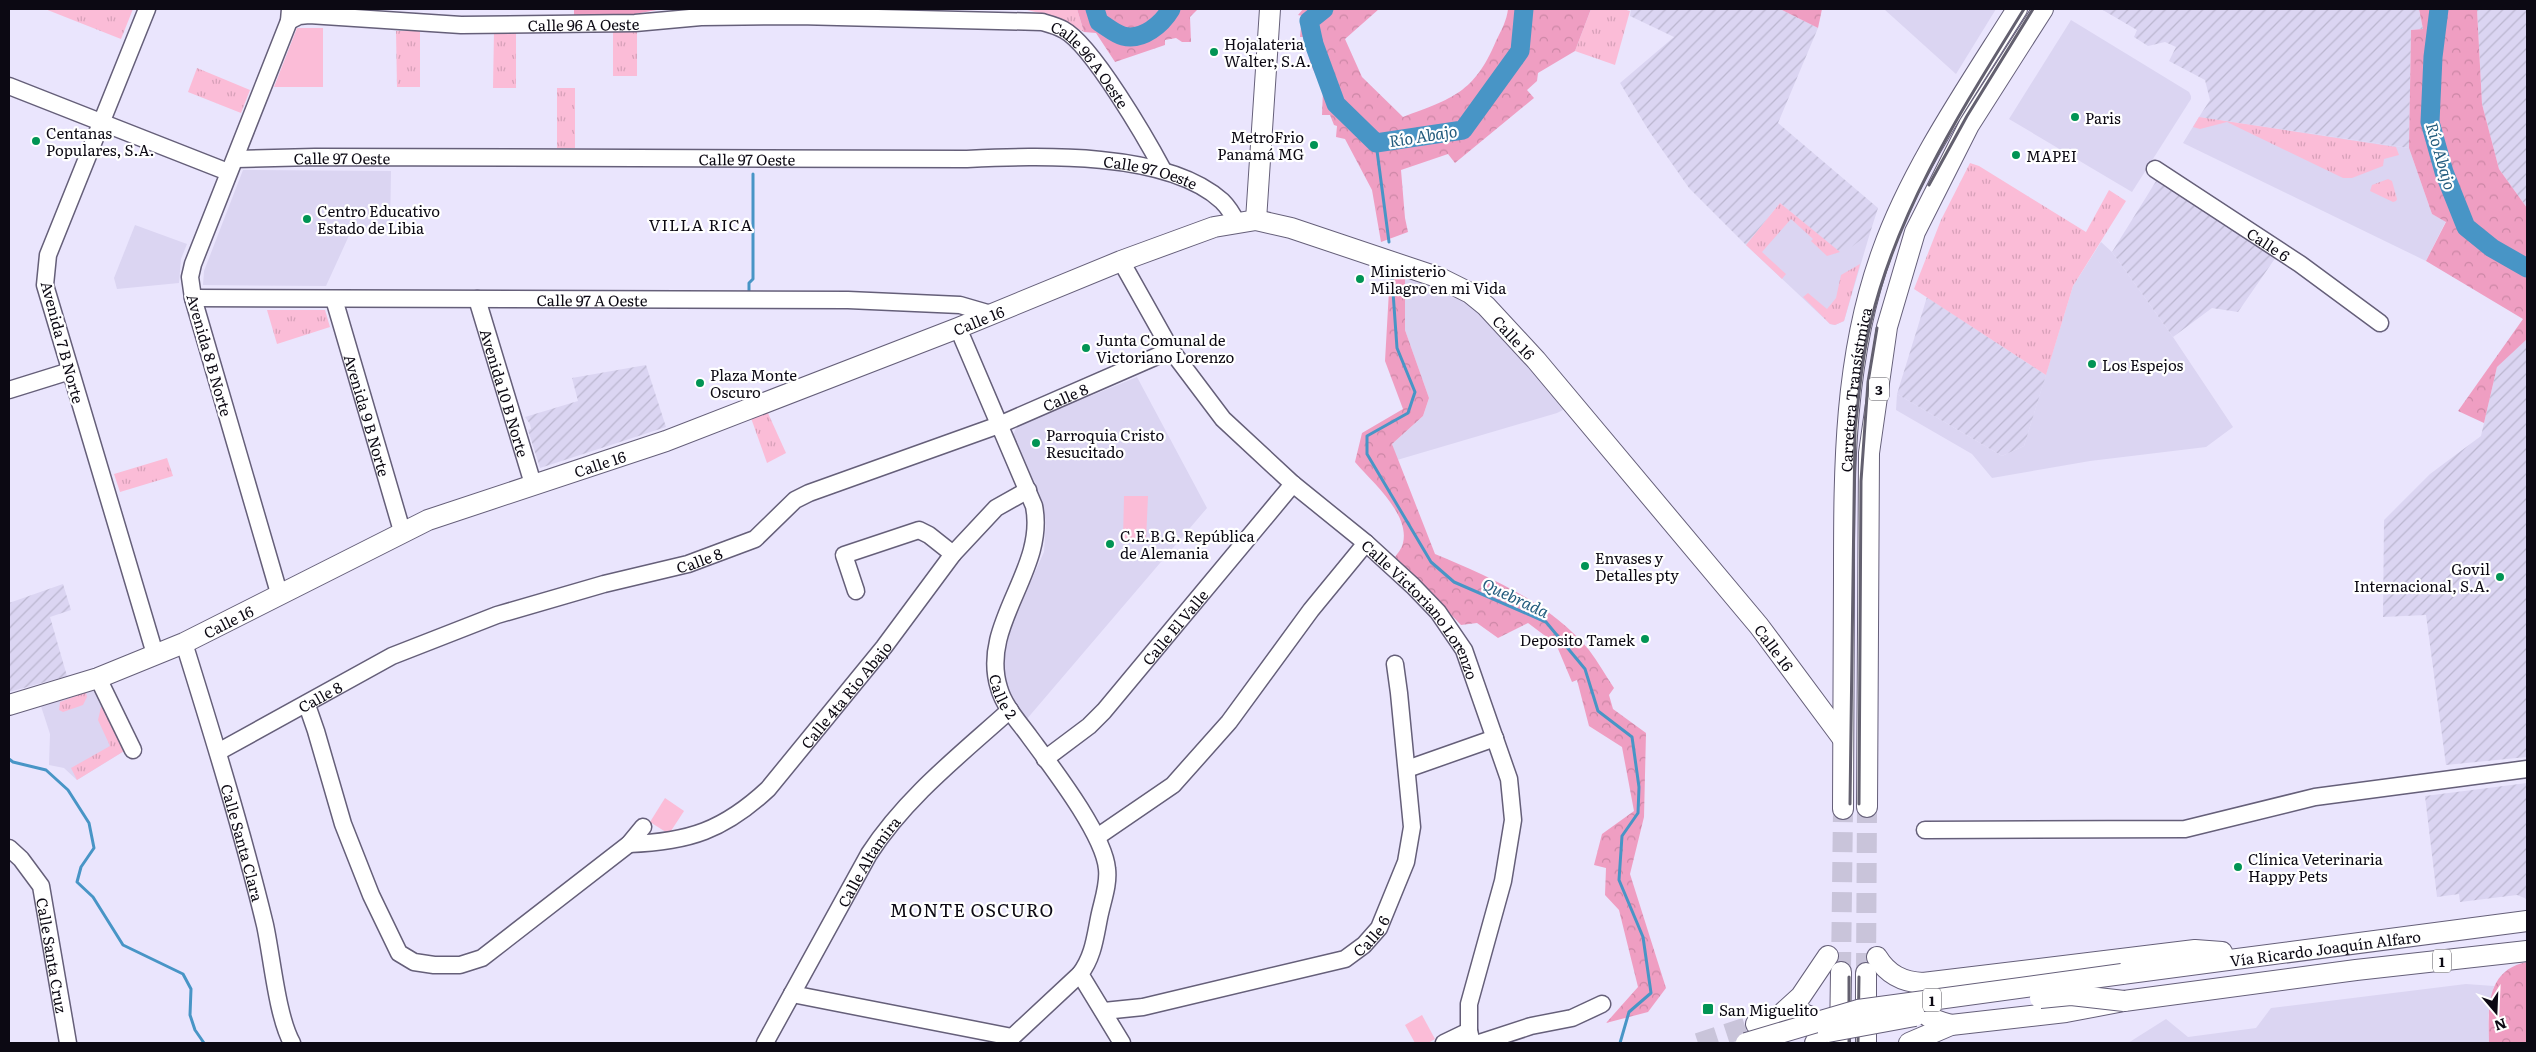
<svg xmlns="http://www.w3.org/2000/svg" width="2536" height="1052" font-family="Literata,serif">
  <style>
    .built { fill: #dbd5f2 }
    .industrial { fill: url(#industrial-furrows) }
    .grass { fill: url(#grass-tufts) }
    .forest { fill: url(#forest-crowns) }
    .pitch { fill: #fbbcd7 }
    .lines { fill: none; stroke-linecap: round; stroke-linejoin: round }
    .stream { stroke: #4895c6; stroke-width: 3 }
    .river { stroke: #4895c6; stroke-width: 19 }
    .major-tunnel { stroke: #c9c4da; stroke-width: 20; stroke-dasharray: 20 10; stroke-linecap: butt }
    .minor-casing { stroke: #655f79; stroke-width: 19 }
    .major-casing { stroke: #655f79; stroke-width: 22 }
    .minor { stroke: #fff; stroke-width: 16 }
    .major { stroke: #fff; stroke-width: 20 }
    .rail { stroke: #63606f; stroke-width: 3 }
    .major-bridge-casing { stroke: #655f79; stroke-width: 22; stroke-linecap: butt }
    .major-bridge { stroke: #fff; stroke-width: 20 }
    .poi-dot { fill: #019454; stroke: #fff; stroke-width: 2 }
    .labels { text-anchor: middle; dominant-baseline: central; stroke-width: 4.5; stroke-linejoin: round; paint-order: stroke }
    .shield { fill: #fff; stroke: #55535a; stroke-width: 1 }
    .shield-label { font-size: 14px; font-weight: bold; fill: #0c0913 }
    .street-label { font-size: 15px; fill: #0c0913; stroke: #fff }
    .poi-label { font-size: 15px; fill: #0c0913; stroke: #fff; text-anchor: start }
    .water-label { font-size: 16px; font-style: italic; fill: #235c7e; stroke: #fff }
    .neighbourhood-label { font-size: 16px; letter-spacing: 1px; fill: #0c0913; stroke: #fff }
    .quarter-label { font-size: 18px; letter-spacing: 1px; fill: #0c0913; stroke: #fff }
  </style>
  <defs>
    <pattern id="industrial-furrows" width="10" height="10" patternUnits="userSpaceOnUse" patternTransform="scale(1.25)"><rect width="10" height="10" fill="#dbd5f2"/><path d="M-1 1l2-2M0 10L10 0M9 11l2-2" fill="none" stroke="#bbb6cf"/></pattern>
    <pattern id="grass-tufts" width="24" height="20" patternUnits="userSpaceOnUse" patternTransform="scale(1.25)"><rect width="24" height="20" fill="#fbbcd7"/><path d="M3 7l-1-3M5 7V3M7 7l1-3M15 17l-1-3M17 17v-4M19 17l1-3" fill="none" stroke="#d6a0b8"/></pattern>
    <pattern id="forest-crowns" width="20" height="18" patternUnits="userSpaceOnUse" patternTransform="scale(1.25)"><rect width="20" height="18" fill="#ef9ec2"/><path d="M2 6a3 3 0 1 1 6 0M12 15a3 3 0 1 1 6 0" fill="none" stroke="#cc87a6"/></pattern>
  </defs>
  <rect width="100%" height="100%" fill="#eae5fd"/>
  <!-- built -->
  <g class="built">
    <polygon points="1884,9 1996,9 1956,74"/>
    <polygon points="2071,20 2189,92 2191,96 2191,99 2132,192 2009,119"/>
    <polygon points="2199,117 2409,148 2432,214 2446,221 2426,261 2183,143"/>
    <polygon points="243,170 391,171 390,230 352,229 326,286 203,285 204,271"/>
    <polygon points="1780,203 1842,253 1870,233 1844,321 1835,325 1830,324 1746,245"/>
    <polygon points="135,225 187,244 181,259 179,283 117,289 114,278"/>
    <polygon points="2101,242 2112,252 2173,337 2233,427 2206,447 2090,461 1992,478 1972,454 1896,410 1897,394 2002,456 2024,446 2073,286"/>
    <polygon points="1405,271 1464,298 1569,407 1557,413 1397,460 1392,444 1423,416 1429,398 1405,330"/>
    <polygon points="1137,377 1207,508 1026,720 1012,698 1004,675 1004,660 1011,625 1044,552 1046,522 1042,504 1013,435 1017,426"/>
    <polygon points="94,684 129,748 77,780 64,768 49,765 50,734 40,703"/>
    <polygon points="2466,984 2494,986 2488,1015 2489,1043 2128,1043 2166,1019 2188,1037 2256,1028 2271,1008"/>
  </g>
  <!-- industrial -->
  <g class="industrial">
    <polygon points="1631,9 1780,9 1818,28 1778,123 1878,208 1870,233 1842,254 1780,203 1746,245 1689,188 1649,131 1620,83 1674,37 1630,16"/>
    <polygon points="2101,9 2419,9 2423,29 2411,30 2409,148 2199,117 2210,100 2205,80 2169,61 2176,47 2165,42 2148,46 2134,37 2137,30"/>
    <polygon points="2477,9 2527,9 2527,208 2499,169 2482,104"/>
    <polygon points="2158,178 2276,257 2238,312 2212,308 2173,337 2112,252"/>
    <polygon points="1927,297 2046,375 2024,446 2002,456 1897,394"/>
    <polygon points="2525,339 2527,339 2527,757 2446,765 2426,615 2383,617 2384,520 2430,474 2481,436 2497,367"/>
    <polygon points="646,365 666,427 540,468 528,430 531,429 530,424 525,417 578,401 572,378"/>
    <polygon points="63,584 71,610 50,617 67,676 9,692 9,603"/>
    <polygon points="2527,783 2527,899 2517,895 2460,902 2459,894 2437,897 2425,796"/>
  </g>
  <!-- grass -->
  <g class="grass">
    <polygon points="45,9 133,9 121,39"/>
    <polygon points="1023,9 1077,9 1084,32 1056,17"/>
    <polygon points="1591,9 1623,9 1630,11 1615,65 1575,51"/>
    <polygon points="396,31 420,31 420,87 397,87"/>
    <polygon points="494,31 516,31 516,88 493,88"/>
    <rect x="613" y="32" width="24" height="44"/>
    <polygon points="197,68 250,90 241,113 188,92"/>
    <rect x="557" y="88" width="18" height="60"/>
    <polygon points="2199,117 2396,147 2399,155 2384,159 2383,166 2352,178 2343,178 2227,122 2200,129 2193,127"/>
    <polygon points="1970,163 1979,166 2086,232 2109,190 2126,201 2073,286 2046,375 1914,289 1941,220"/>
    <polygon points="2388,179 2392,181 2397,199 2396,201 2393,202 2370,191 2372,185"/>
    <polygon points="1780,203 1840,252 1827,256 1811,241 1813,239 1791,219 1762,252 1786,274 1782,279 1746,245"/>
    <polygon points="1860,264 1844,321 1835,325 1830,324 1803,297 1808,293 1827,309 1836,298 1841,275"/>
    <polygon points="267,310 325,310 330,327 277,344"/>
    <polygon points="767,411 786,453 767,463 751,418"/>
    <polygon points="167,458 173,476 120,492 114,474"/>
    <polygon points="86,692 87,697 83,705 63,712 59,710 60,702"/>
    <polygon points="105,705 129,748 77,780 71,768 110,746 98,720 101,707"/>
  </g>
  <!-- forest -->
  <g class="forest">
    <polygon points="574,9 662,9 624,16 574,15"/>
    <polygon points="1077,9 1198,9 1190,17 1191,42 1182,42 1176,38 1165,40 1165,45 1115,62 1096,33 1084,32"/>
    <path d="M1303 9H1379L1345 39 1362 77 1403 117C1453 98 1474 93 1496 41 1501 31 1507 20 1508 9H1591L1575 51 1538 73 1537 81 1527 90 1534 98 1455 163 1448 154 1401 170 1405 218 1408 232 1381 242 1372 190 1345 139 1336 137 1337 126 1334 125 1330 115H1322L1323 90 1311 65 1304 37H1300L1302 16 1298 15Z"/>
    <polygon points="1780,9 1822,9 1818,28"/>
    <polygon points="2419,9 2477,9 2482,104 2499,169 2527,208 2527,339 2497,367 2484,423 2458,411 2523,319 2426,261 2446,222 2432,214 2409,148 2411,30 2423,29"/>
    <path d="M1390 273 1405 277V330L1429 398 1423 416 1392 444 1435 554C1490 577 1549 602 1589 650 1598 662 1606 676 1614 688L1609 695 1613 709 1646 733 1644 817 1630 874 1666 988 1648 1012 1606 1023 1638 987 1619 910 1605 895 1606 868 1594 865 1602 834 1634 811 1622 747 1589 726 1577 680 1572 682 1556 644 1528 623 1498 638 1477 623 1461 625 1395 557C1398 553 1402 548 1403 543 1410 514 1372 482 1355 462L1362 433 1403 409 1385 361Z"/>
    <path d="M2527 962V1043H2489C2488 1008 2486 970 2527 962Z"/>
  </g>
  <!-- pitch -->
  <g class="pitch">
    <polygon points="297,28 323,28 323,87 274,87"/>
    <polygon points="1124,496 1148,496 1146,540 1123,539"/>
    <polygon points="665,798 684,811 669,834 650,822"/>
    <polygon points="1422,1015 1435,1039 1428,1043 1415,1043 1405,1025"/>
  </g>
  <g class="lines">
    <!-- stream -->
    <g class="stream">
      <polyline points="1376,143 1389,242"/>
      <polyline points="1392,278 1397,348 1415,392 1408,413 1367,436 1367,454 1431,562 1454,582 1546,622 1585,669 1598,711 1632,737 1639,787 1638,813 1622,836 1619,880 1643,937 1651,993 1629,1012 1620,1043"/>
      <polyline points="749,292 749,283 753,279 753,174"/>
      <polyline points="9,759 13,762 46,770 68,790 89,823 94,848 81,867 77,882 93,897 123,945 183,974 191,989 190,1015 195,1030 204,1043"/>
    </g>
    <!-- river -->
    <g class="river">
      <path d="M1095 9 1099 22C1106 26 1115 34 1123 36 1143 41 1162 24 1171 9"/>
      <polyline points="1324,9 1309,21 1314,44 1336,104 1376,143 1463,130 1520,51 1524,9"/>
      <polyline points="2439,9 2433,57 2430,122 2444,172 2466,227 2492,248 2527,268"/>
    </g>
    <!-- major-tunnel -->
    <g class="major-tunnel">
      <polyline points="1841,972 1843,809"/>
      <polyline points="1866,973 1867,807"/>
      <polyline points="1698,1043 1756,1024"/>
    </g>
    <!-- minor casing -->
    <g class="minor-casing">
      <g id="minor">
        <polyline points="147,9 48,255 45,285 155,654"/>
        <path id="s1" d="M289 21 299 16 309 15 461 25 635 23 701 17 798 16 1042 22C1049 24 1057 26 1064 30 1092 45 1147 140 1163 170"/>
        <polyline points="9,86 228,172"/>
        <path id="s2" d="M236 159 315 157 965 159C1036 156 1166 150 1222 201 1228 207 1233 215 1237 223"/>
        <path id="s3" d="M2155 169 2300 264 2380 323"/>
        <path id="s4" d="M1121 261 1171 350 1223 419 1293 484 1366 543 1413 586 1438 612 1464 650 1509 779 1513 820 1503 881 1469 1004V1031L1472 1043"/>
        <path id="s5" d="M193 298 848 300 960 305 991 314"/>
        <path id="s6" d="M334 299 402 531"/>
        <path id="s7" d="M477 299 533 484"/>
        <path id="s8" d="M958 328 1034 506C1047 570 979 624 999 688 1004 706 1018 721 1029 736 1051 766 1104 834 1107 869 1109 885 1102 902 1099 918 1095 938 1093 957 1080 974L1122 1043"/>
        <polyline points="9,390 70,371"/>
        <polyline points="856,591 844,555 919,530 929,535 953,554"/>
        <polyline points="279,593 193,298 190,277 193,264 289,21 290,9"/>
        <path id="s9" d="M184 643C213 736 242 830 265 925 272 957 277 1016 292 1043"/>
        <polyline points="98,678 133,750"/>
        <polyline points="307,705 316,731 343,824 371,895 399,953 414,962 434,965 460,965 482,958 629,844 643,827"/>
        <path id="s10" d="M218 752 392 656 497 615 604 584 688 564 755 539 795 500 809 493 999 425 1171 350"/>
        <path id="s11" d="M1045 759 1089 726 1104 711 1293 484"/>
        <polyline points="1407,769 1495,738"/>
        <polyline points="1925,830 2185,829 2315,797 2527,769"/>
        <polyline points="1097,837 1173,785 1229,722 1311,610 1366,543"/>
        <path id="s12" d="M629 844C689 842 724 830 768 789L884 647 953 554 996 508 1028 490"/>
        <path id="s13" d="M9 848 21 859 41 886 68 1043"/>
        <polyline points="792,994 1012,1037"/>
        <path id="s14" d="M1104 1011 1143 1007 1345 959 1364 945 1379 928 1406 862 1412 827 1399 693 1395 664"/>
        <path id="s15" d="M765 1043 869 854C906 797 960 755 1010 710"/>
        <polyline points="1006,1043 1080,974"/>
        <polyline points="1444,1043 1469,1031"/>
        <polyline points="1479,1043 1531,1026 1572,1018 1602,1004"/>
      </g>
    </g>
    <!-- major casing -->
    <g class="major-casing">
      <g id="major">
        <polyline points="1256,220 1270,9"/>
        <path id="s16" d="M9 705 98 678 184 643 428 520 666 441 958 328 1121 261 1214 227 1256 220 1291 228 1440 278 1470 293 1486 306 1536 360 1759 626 1843 739"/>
        <polyline points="1867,807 1869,453 1887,327 1915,232 1969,125 2043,9"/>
        <path id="s17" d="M1843 809C1843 731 1844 654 1844 577 1844 466 1844 357 1882 252 1911 169 1970 84 2017 9"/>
        <path d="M1877 957C1888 975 1903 982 1923 983L2195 950 2222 952"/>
        <polyline points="1866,973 1866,1043"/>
        <path id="s18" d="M2122 974 2527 921"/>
        <path d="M1925 990C1911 1014 1933 1020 1951 1025"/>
        <polyline points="1777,1018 1801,996 1828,956"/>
        <path d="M1756 1024 1804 1014C1817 1018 1822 1032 1815 1043"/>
        <polyline points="1840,1043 1841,972"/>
        <polyline points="1909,1043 1951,1025 2066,1012 2124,1001 2356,970 2527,951"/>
      </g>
    </g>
    <!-- minor -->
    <use href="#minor" class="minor"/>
    <!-- major -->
    <use href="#major" class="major"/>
    <!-- rail -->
    <g class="rail">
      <polyline points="1929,185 1967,116 2033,9"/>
      <path d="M1850 804 1855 430C1859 394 1862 357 1871 321 1899 206 1963 108 2024 9"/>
      <polyline points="1859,804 1861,481 1868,382 1877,328"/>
      <polyline points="1849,1043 1849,977"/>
      <polyline points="1858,1043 1859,977"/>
    </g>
    <!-- major-bridge casing -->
    <g class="major-bridge-casing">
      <g id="major-bridge">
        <polyline points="2040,998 2071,995 2124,1001"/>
        <polyline points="1828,1032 1915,1016"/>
        <polyline points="1746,1043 1858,1010 2122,974"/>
      </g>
    </g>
    <!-- major-bridge -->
    <use href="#major-bridge" class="major-bridge"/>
  </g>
  <!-- markers -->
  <g class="poi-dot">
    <circle cx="1214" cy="52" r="5"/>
    <circle cx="2075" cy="117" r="5"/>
    <circle cx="36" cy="141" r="5"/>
    <circle cx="1314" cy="145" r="5"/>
    <circle cx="2016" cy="155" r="5"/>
    <circle cx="307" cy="219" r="5"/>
    <circle cx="1360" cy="279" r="5"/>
    <circle cx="1086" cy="348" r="5"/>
    <circle cx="2092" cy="364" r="5"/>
    <circle cx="700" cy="383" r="5"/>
    <circle cx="1036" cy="443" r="5"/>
    <circle cx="1110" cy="544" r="5"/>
    <circle cx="1585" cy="566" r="5"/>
    <circle cx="2500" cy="577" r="5"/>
    <circle cx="1645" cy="639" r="5"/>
    <circle cx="2238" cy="867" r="5"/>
    <rect x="1702" y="1003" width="12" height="12" rx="2.5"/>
  </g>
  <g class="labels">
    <!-- shield labels -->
    <g class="shield">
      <rect x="1869" y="377.5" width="20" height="23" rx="4"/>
      <rect x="2433" y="949.5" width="18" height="23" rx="4"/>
      <rect x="1923" y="988.5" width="18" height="23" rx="4"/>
    </g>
    <g class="shield-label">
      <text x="1879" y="389">3</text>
      <text x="2442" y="961">1</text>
      <text x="1932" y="1000">1</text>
    </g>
    <!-- street labels -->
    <g class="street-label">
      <text stroke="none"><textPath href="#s1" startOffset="296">Calle 96 A Oeste</textPath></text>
      <text stroke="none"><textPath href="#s1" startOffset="821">Calle 96 A Oeste</textPath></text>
      <text stroke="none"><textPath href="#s2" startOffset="106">Calle 97 Oeste</textPath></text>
      <text stroke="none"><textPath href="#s2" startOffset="511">Calle 97 Oeste</textPath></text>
      <text stroke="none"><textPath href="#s2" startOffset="916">Calle 97 Oeste</textPath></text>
      <text stroke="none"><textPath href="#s3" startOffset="136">Calle 6</textPath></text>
      <text stroke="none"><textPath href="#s5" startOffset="399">Calle 97 A Oeste</textPath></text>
      <text stroke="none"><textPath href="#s16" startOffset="1045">Calle 16</textPath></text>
      <text stroke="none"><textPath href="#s16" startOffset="1630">Calle 16</textPath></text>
      <text transform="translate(63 342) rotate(75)">Avenida 7 B Norte</text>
      <text transform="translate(210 355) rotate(74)">Avenida 8 B Norte</text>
      <text stroke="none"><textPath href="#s17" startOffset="420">Carretera Transístmica</textPath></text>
      <text stroke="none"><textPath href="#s7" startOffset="98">Avenida 10 B Norte</textPath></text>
      <text stroke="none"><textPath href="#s10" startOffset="926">Calle 8</textPath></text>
      <text stroke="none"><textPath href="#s6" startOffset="121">Avenida 9 B Norte</textPath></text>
      <text stroke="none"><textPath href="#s16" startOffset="640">Calle 16</textPath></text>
      <text stroke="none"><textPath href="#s10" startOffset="521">Calle 8</textPath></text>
      <text stroke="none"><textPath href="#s4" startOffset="465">Calle Victoriano Lorenzo</textPath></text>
      <text stroke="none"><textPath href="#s16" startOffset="235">Calle 16</textPath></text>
      <text stroke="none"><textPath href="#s11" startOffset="186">Calle El Valle</textPath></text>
      <text stroke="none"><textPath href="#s16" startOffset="2035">Calle 16</textPath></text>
      <text stroke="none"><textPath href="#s12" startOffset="276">Calle 4ta Rio Abajo</textPath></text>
      <text stroke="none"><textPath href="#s8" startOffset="392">Calle 2</textPath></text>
      <text stroke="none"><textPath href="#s10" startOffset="116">Calle 8</textPath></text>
      <text stroke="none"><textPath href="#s9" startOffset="208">Calle Santa Clara</textPath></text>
      <text stroke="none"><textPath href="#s15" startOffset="209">Calle Altamira</textPath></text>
      <text stroke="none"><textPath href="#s14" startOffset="282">Calle 6</textPath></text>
      <text stroke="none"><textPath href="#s18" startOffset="205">Vía Ricardo Joaquín Alfaro</textPath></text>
      <text stroke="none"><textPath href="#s13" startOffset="120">Calle Santa Cruz</textPath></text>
    </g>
    <!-- poi labels -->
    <g class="poi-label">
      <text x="1224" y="43">Hojalateria<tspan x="1224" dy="17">Walter, S.A.</tspan></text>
      <text x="2085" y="117">Paris</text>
      <text x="46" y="132">Centanas<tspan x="46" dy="17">Populares, S.A.</tspan></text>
      <text x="1304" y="136" text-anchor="end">MetroFrio<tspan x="1304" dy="17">Panamá MG</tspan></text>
      <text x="2026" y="155">MAPEI</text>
      <text x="317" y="210">Centro Educativo<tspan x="317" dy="17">Estado de Libia</tspan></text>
      <text x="1370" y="270">Ministerio<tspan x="1370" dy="17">Milagro en mi Vida</tspan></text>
      <text x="1096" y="339">Junta Comunal de<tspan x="1096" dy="17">Victoriano Lorenzo</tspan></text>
      <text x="2102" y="364">Los Espejos</text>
      <text x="710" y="374">Plaza Monte<tspan x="710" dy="17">Oscuro</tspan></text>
      <text x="1046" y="434">Parroquia Cristo<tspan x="1046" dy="17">Resucitado</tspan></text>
      <text x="1120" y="535">C.E.B.G. República<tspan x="1120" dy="17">de Alemania</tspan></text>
      <text x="1595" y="557">Envases y<tspan x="1595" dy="17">Detalles pty</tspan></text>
      <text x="2490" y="568" text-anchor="end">Govil<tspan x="2490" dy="17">Internacional, S.A.</tspan></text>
      <text x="1635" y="639" text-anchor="end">Deposito Tamek</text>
      <text x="2248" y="858">Clínica Veterinaria<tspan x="2248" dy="17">Happy Pets</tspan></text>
      <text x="1719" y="1009">San Miguelito</text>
    </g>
    <!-- water labels -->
    <g class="water-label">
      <text transform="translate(1423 135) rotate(-9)">Río Abajo</text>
      <text transform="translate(2442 156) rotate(74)">Río Abajo</text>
      <text transform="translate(1516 597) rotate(25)">Quebrada</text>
    </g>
    <!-- neighbourhood labels -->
    <g class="neighbourhood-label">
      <text x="701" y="224">VILLA RICA</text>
    </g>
    <!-- quarter labels -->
    <g class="quarter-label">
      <text x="972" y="909">MONTE OSCURO</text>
    </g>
  </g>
  <!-- border -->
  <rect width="2536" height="1052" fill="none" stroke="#0c0913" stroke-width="20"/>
  <!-- north arrow -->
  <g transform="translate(2496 1012) rotate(161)" stroke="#ffffff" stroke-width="4" paint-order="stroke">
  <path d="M0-4L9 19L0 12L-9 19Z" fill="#0c0913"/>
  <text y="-8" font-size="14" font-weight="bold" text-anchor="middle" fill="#0c0913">N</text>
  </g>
</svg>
